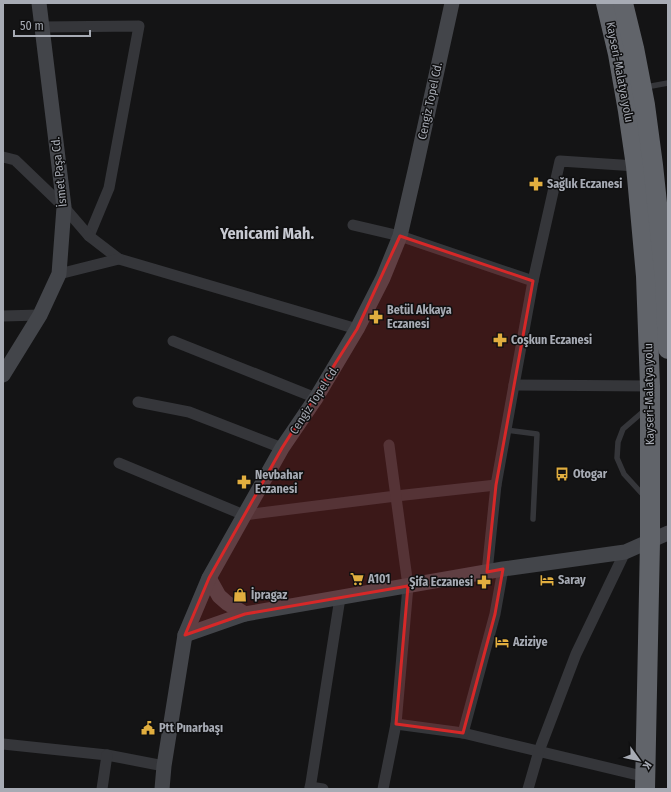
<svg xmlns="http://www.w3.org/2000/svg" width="671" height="792" font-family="'Fira Sans Condensed',sans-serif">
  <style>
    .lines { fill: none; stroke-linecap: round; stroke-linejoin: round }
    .lane { stroke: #35363a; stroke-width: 5.5 }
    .street { stroke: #35363a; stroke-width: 11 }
    .secondary { stroke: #43454a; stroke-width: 15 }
    .highway { stroke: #61646a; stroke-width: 20 }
    .marked { fill: #d62828; fill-opacity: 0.2; stroke: #d62828; stroke-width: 3; stroke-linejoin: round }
    .labels { text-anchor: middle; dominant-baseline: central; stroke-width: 3; stroke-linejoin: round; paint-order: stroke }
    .street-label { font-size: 12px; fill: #a7abb4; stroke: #0f0f10 }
    .poi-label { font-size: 12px; font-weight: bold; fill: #a7abb4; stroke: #0f0f10; text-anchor: start }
    .district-label { font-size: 16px; font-weight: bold; fill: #c7c9d1; stroke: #0f0f10 }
  </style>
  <rect width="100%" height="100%" fill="#141415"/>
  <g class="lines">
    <!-- lane -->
    <g class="lane">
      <polyline points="646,87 668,83"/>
      <polyline points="506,430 537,434 533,519"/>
      <polyline points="645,497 624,474 617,458 618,442 623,429 645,410"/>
    </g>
    <!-- street -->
    <g class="street">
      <polyline points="41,27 139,26 109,188 89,236"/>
      <polyline points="3,157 15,160 64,207 89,236 119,259 357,329"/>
      <polyline points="353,225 400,236 533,281"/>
      <polyline points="59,274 119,259"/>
      <polyline points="3,316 40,315"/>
      <polyline points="173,341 316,398"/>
      <polyline points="514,385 650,386"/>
      <polyline points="138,402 189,412 282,448"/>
      <polyline points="119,463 244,515 396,496 496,485"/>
      <polyline points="487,572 496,485 514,385 533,281 560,161 636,166"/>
      <polyline points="396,724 463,733 646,777"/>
      <polyline points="463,733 495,614 503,569"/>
      <polyline points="3,744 107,755 164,766"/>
      <polyline points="310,787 323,789"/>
      <polyline points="102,789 107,755"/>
      <polyline points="310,789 340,598"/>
      <polyline points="383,789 396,724 408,586 389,445"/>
      <polyline points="528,789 539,751 576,654 625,552"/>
    </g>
    <!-- secondary -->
    <g class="secondary">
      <polyline points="3,375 40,315 59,274 64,207 39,3"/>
      <polyline points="209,578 219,596 227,603 245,614"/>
      <polyline points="185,635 245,614 503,569 625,552 668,533"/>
      <polyline points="162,789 164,766 185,635 209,578 282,448 316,398 357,329 383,278 400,236 415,171 452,3"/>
    </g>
    <!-- highway -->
    <g class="highway">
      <polyline points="606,3 618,54 628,111 636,166 646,276 650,386 650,542 645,789"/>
      <polyline points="623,3 634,48 645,105 653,165 665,279 668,349"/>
    </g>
  </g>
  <!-- marked area -->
  <path class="marked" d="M400 236 533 281 496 485 487 572 503 569 495 614 463 733 396 724 408 586 245 614 185 635 209 578 282 448 357 329Z"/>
  <!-- icons -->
  <defs>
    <g id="pharmacy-bare" transform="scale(1.08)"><path d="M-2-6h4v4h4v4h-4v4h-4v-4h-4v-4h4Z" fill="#e1ae3f" stroke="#0f0f10" stroke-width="2.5" paint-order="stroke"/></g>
    <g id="bus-bare" transform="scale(1.08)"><path d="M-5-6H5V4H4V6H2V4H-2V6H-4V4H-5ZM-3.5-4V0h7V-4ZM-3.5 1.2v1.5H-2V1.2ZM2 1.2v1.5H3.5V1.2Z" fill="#e1ae3f" stroke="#0f0f10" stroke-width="2.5" paint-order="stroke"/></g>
    <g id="supermarket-bare" transform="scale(1.08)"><path d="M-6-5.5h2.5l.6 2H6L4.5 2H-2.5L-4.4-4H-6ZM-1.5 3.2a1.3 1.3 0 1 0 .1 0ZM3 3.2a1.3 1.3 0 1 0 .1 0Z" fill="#e1ae3f" stroke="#0f0f10" stroke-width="2.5" paint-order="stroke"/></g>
    <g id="hotel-bare" transform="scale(1.08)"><path d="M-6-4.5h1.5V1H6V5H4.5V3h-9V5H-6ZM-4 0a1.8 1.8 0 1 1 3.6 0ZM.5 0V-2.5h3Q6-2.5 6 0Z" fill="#e1ae3f" stroke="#0f0f10" stroke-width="2.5" paint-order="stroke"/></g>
    <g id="shop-bare" transform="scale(1.08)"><path d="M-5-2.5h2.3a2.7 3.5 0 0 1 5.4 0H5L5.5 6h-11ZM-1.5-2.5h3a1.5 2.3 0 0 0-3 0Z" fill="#e1ae3f" stroke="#0f0f10" stroke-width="2.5" paint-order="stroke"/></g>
    <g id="civic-bare" transform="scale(1.08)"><path d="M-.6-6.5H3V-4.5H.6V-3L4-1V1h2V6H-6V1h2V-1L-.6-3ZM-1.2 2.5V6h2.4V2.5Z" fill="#e1ae3f" stroke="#0f0f10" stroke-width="2.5" paint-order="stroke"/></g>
  </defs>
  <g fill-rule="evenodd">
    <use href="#pharmacy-bare" x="536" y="184"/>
    <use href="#pharmacy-bare" x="376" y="317"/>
    <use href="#pharmacy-bare" x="500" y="340"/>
    <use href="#bus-bare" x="562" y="474"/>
    <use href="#pharmacy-bare" x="244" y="482"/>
    <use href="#supermarket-bare" x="357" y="579"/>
    <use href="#hotel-bare" x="547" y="580"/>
    <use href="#pharmacy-bare" x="484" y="582"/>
    <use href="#shop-bare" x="240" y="595"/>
    <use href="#hotel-bare" x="502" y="642"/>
    <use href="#civic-bare" x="148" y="728"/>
  </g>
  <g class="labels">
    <!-- street labels -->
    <g class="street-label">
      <text transform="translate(620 72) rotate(79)">Kayseri-Malatya yolu</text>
      <text transform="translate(430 101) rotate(-78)">Cengiz Topel Cd.</text>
      <text transform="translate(59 172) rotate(-96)">İsmet Paşa Cd.</text>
      <text transform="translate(649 394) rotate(-91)">Kayseri-Malatya yolu</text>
      <text transform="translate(314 400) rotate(-57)">Cengiz Topel Cd.</text>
    </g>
    <!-- poi labels -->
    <g class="poi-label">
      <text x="547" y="184">Sağlık Eczanesi</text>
      <text x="387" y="310">Betül Akkaya<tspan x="387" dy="14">Eczanesi</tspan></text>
      <text x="511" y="340">Coşkun Eczanesi</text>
      <text x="573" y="474">Otogar</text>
      <text x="255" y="475">Nevbahar<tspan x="255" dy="14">Eczanesi</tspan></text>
      <text x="368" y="579">A101</text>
      <text x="558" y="580">Saray</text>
      <text x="473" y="582" text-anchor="end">Şifa Eczanesi</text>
      <text x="251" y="595">İpragaz</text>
      <text x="513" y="642">Aziziye</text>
      <text x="159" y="728">Ptt Pınarbaşı</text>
    </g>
    <!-- district labels -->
    <g class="district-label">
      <text x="267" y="233">Yenicami Mah.</text>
    </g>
  </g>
  <!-- border -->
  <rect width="671" height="792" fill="none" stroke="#a7abb4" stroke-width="8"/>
  <!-- north arrow -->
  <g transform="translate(639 760) rotate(123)" stroke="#0f0f10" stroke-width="3" paint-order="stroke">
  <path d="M0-3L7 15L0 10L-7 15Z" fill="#a7abb4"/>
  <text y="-6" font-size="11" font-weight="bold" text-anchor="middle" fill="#a7abb4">K</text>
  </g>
  <!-- scale -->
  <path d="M14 30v6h76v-6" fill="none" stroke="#a7abb4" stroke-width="2"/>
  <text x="20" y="30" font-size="12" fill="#a7abb4" stroke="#0f0f10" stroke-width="3" paint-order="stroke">50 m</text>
</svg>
